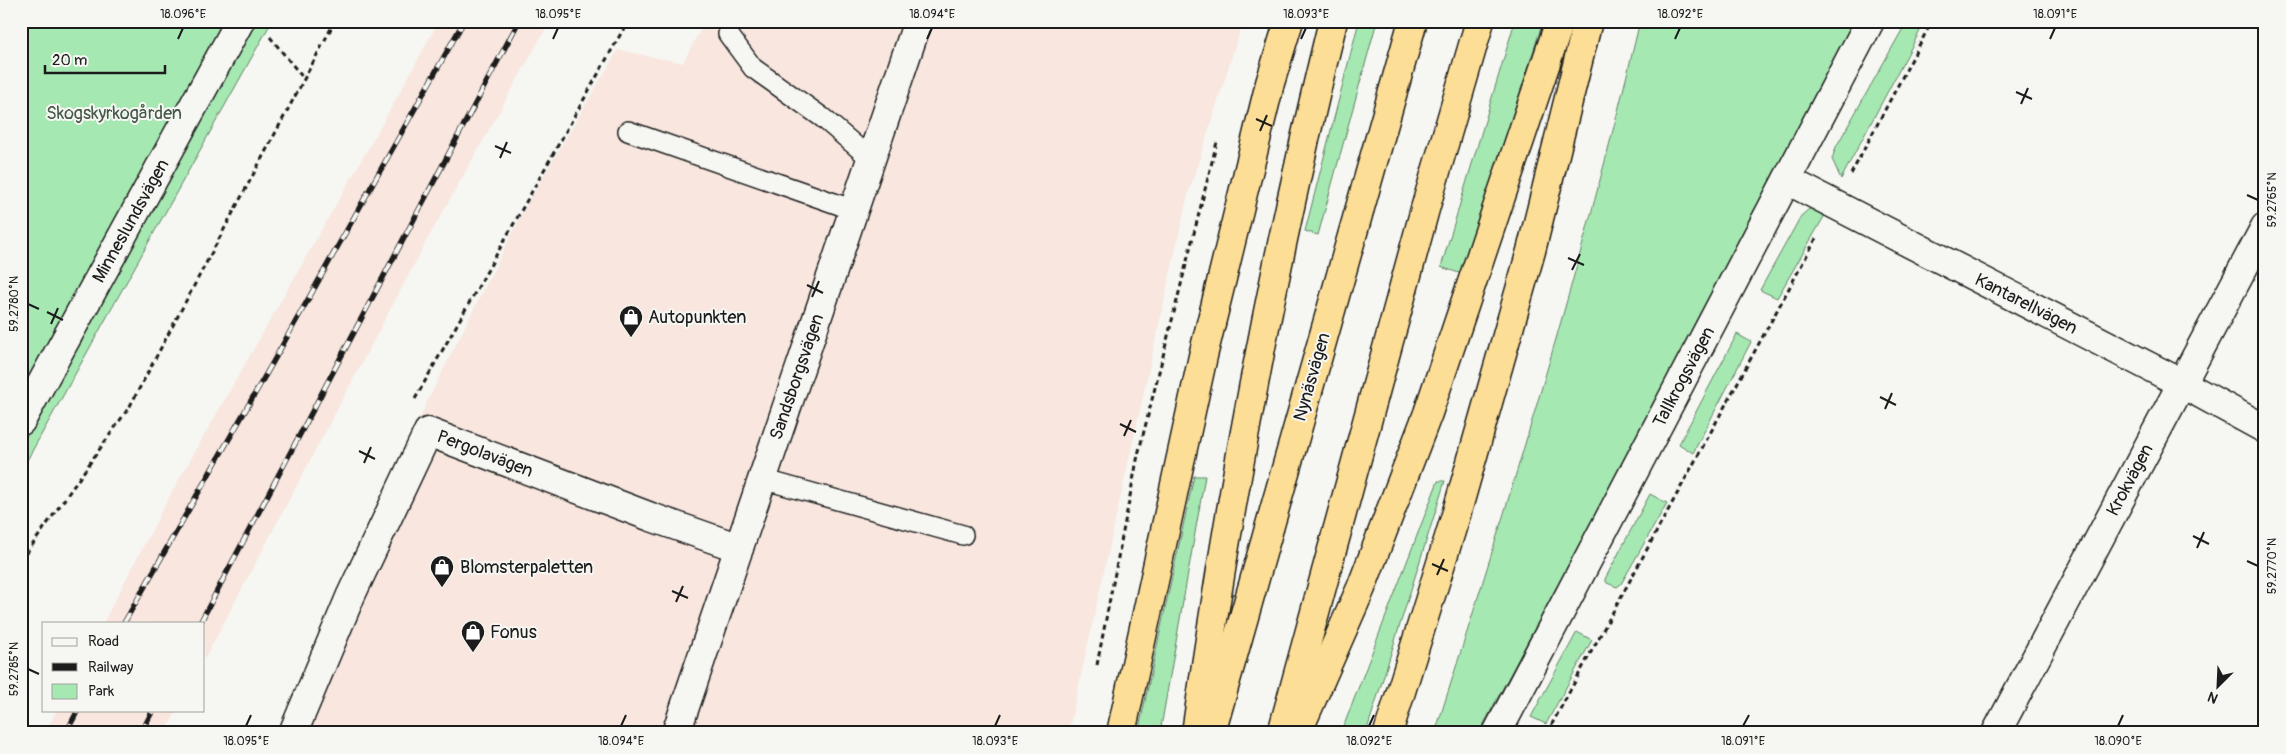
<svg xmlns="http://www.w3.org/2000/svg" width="2286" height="754" font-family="Pangolin,sans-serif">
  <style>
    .built { fill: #f8e6df }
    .green { fill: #a6e8b2; stroke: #618267 }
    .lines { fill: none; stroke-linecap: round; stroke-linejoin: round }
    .lane-casing { stroke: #1c1c1c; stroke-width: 22 }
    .street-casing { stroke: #1c1c1c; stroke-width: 31 }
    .highway-casing { stroke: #1c1c1c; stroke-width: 31 }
    .path { stroke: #1c1c1c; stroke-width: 3; stroke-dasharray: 5 4; stroke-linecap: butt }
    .lane { stroke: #f6f6f2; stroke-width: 19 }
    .street { stroke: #f6f6f2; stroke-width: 28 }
    .highway { stroke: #fdde96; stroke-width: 28 }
    .rail-casing { stroke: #1c1c1c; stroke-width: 5.5 }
    .rail { stroke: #f6f6f2; stroke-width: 4; stroke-dasharray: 11; stroke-linecap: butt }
    .ticks { fill: none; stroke: #1c1c1c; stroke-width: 2 }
    .labels { text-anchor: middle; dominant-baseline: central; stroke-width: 4; stroke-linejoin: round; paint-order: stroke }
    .park-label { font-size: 18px; fill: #455949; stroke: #f6f6f2 }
    .street-label { font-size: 18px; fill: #1c1c1c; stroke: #f6f6f2 }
    .poi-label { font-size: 18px; fill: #1c1c1c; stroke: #f6f6f2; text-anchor: start }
    .neatline { fill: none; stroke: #1c1c1c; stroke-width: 2 }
    .ticks-label { font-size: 12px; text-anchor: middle; fill: #1c1c1c }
  </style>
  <rect width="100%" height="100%" fill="#f6f6f2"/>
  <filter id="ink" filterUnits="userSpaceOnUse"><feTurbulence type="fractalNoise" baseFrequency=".02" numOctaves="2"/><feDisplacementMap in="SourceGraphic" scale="10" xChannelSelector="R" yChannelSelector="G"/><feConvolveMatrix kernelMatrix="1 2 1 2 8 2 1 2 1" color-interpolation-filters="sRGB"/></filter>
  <g filter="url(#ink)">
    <!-- built -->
    <g class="built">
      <polygon points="439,21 550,21 426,242 204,660 204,623 103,623 172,492 385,119"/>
      <polygon points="705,21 1243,21 1187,198 1068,733 281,733 428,400 527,204 618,50 683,63"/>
      <polygon points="57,710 177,710 165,733 45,733"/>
    </g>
    <!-- green -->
    <g class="green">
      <polygon points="21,21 272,21 21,471"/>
      <polygon points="1359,21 1377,21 1318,235 1305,231"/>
      <polygon points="1515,21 1543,21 1462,274 1441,267"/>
      <path d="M1640 21H1854L1696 325 1479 733H1435C1510 498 1583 262 1640 21Z"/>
      <polygon points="1906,23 1920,31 1841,179 1832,159 1836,147"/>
      <polygon points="1809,209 1820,210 1825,215 1777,298 1760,290 1801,216"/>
      <polygon points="1737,334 1751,342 1693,453 1679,444"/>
      <polygon points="1194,476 1205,476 1160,733 1138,733"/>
      <polygon points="1438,481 1445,481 1366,733 1341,733"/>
      <polygon points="1650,494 1667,503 1621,584 1617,587 1607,583 1605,579"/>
      <polygon points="1577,632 1592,640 1546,724 1531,717"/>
    </g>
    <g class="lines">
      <!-- lane casing -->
      <g class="lane-casing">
        <g id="lane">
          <polyline points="731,21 728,34 753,68 823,118 871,159"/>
          <polyline points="628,131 854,210"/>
          <polyline points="762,479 963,535"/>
        </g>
      </g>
      <!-- street casing -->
      <g class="street-casing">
        <g id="street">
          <polyline points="1787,180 2181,383 2265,429"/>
          <polyline points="21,421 240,21"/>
          <polyline points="293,733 351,595 428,432 651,517 739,548"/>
          <polyline points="676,733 918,21"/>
          <polyline points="1497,733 1870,21"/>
          <polyline points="1996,733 2265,227"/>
        </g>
      </g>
      <!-- highway casing -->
      <g class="highway-casing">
        <g id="highway">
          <polyline points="1121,733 1203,356 1270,83 1289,21"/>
          <path d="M1196 733C1230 494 1275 256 1333 21"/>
          <polyline points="1211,733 1413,21"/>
          <polyline points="1282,733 1425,209 1480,21"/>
          <polyline points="1297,733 1361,588 1428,413 1560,21"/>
          <polyline points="1388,733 1456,515 1531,251 1588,21"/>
        </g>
      </g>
      <!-- path -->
      <g class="path">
        <polyline points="270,37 304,79"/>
        <polyline points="1851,174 1932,21"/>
        <polyline points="415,399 628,21"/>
        <polyline points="21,561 130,406 335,21"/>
        <polyline points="1097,665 1138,455 1217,142"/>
        <polyline points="1547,733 1818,235"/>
      </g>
      <!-- lane -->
      <use href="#lane" class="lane"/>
      <!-- street -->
      <use href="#street" class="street"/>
      <!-- highway -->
      <use href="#highway" class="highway"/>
      <!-- rail casing -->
      <g class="rail-casing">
        <g id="rail">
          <polyline points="124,623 273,362 464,21"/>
          <polyline points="200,623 519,21"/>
          <polyline points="66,733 78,710"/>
          <polyline points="141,733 153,710"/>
        </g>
      </g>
      <!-- rail -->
      <use href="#rail" class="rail"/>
    </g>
  </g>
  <!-- ticks -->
  <path class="ticks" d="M178 39 183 28M553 39 558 28M927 39 932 28M1301 39 1306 28M1675 39 1680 28M2050 39 2055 28M2016 92 2032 99M2021 104 2028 88M1256 119 1272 126M1260 131 1267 115M495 146 511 153M500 158 507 142M2247 195 2258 200M1568 258 1584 265M1572 270 1580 254M807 285 823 293M812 297 819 281M28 304 39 309M47 312 63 320M51 324 58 308M1880 397 1896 405M1885 409 1892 393M1120 424 1136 432M1124 436 1131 420M359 451 375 459M364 463 371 447M2193 536 2209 544M2197 548 2204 532M2247 561 2258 566M1432 564 1448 571M1437 575 1444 559M672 591 688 598M676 602 683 586M28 669 39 674M246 726 251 715M621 726 626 715M995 726 1000 715M1369 726 1374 715M1743 726 1749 715M2118 726 2123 715"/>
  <!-- icons -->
  <defs>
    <g id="shop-pin" transform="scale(1.25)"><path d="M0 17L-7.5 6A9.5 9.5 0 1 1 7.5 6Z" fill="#1c1c1c" stroke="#f6f6f2"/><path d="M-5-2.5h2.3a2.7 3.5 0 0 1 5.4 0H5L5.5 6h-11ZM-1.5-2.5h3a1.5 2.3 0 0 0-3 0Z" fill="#fff"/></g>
  </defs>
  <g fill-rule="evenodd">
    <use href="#shop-pin" x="631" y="317"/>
    <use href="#shop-pin" x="442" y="567"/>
    <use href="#shop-pin" x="473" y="632"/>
  </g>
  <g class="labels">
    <!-- park labels -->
    <g class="park-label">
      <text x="114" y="113">Skogskyrkogården</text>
    </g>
    <!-- street labels -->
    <g class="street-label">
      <text transform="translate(131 221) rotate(-61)">Minneslundsvägen</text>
      <text transform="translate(2026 304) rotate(27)">Kantarellvägen</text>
      <text transform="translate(797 377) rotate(-71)">Sandsborgsvägen</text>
      <text transform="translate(1312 377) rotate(-74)">Nynäsvägen</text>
      <text transform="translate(1684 377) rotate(-62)">Tallkrogsvägen</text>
      <text transform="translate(485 454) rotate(21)">Pergolavägen</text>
      <text transform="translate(2130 480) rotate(-62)">Krokvägen</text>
    </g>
    <!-- poi labels -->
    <g class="poi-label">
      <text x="648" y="317">Autopunkten</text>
      <text x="460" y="567">Blomsterpaletten</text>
      <text x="490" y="632">Fonus</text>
    </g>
  </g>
  <!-- margin -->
  <rect width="2286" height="754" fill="none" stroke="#f6f6f2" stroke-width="55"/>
  <!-- legend -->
  <rect x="42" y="622" width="162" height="90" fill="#f6f6f2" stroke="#9f9f9c"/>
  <rect x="52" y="638" width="25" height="8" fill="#f6f6f2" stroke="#9f9f9c"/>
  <text x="88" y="646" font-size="15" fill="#1c1c1c">Road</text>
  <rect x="52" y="663" width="25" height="8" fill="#1c1c1c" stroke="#9f9f9c"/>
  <text x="88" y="672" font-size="15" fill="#1c1c1c">Railway</text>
  <rect x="52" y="684" width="25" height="15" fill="#a6e8b2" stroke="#9f9f9c"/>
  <text x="88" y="696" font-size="15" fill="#1c1c1c">Park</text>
  <!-- north arrow -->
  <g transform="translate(2218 686) rotate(204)" stroke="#f6f6f2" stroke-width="4" paint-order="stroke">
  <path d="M0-4L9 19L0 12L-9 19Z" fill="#1c1c1c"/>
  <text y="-8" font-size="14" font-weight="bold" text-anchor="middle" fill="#1c1c1c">N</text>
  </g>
  <!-- scale -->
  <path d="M45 65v8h120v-8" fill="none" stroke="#1c1c1c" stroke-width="2.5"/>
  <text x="52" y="65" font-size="15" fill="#1c1c1c" stroke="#f6f6f2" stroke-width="4" paint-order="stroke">20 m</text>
  <rect x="28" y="28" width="2230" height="698" class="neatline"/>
  <g class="ticks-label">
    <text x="183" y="18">18.096°E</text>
    <text x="558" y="18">18.095°E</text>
    <text x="932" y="18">18.094°E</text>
    <text x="1306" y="18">18.093°E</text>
    <text x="1680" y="18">18.092°E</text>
    <text x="2055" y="18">18.091°E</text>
    <text transform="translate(2272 200) rotate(-90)" y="4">59.2765°N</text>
    <text transform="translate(14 304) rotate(-90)" y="4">59.2780°N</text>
    <text transform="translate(2272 566) rotate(-90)" y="4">59.2770°N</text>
    <text transform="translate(14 669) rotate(-90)" y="4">59.2785°N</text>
    <text x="246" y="745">18.095°E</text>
    <text x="621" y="745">18.094°E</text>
    <text x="995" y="745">18.093°E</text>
    <text x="1369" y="745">18.092°E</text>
    <text x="1743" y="745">18.091°E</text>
    <text x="2118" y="745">18.090°E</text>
  </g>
</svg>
